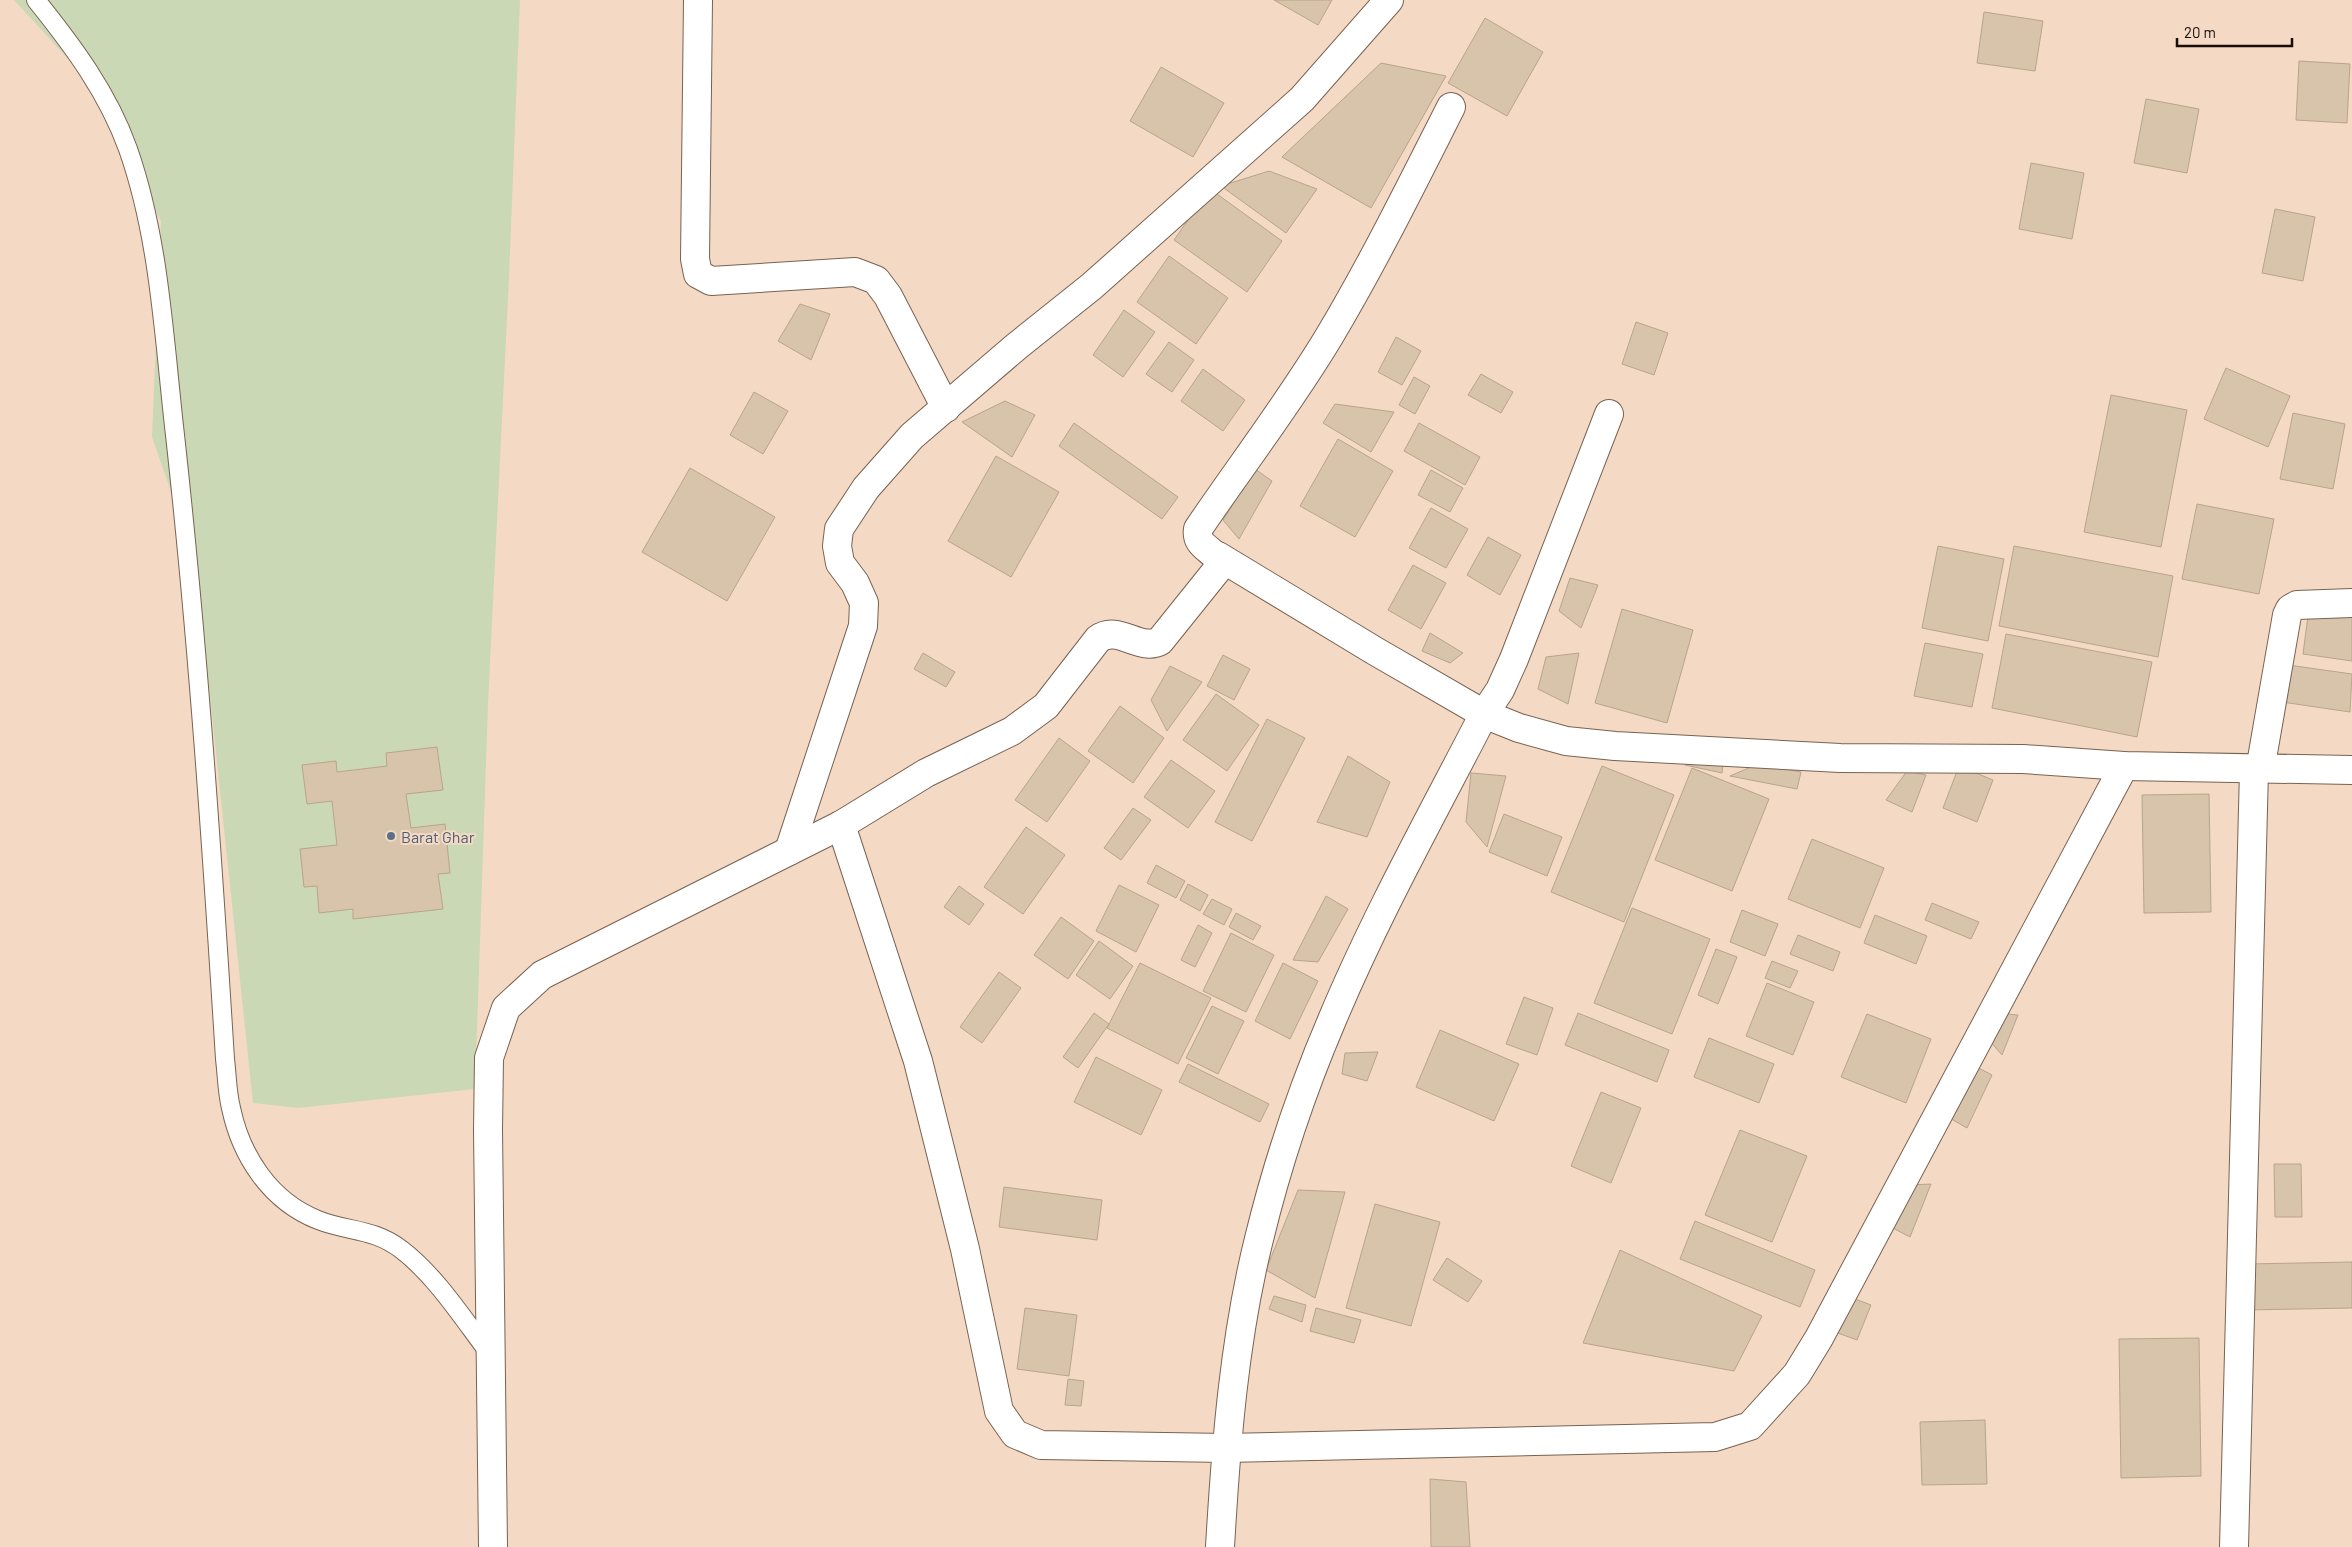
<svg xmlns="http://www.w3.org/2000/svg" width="2352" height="1547" font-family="Barlow,sans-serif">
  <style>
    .green { fill: #cad8b6 }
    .building { fill: #d7c4ab; stroke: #b8a48c }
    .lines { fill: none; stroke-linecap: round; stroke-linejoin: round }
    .lane-casing { stroke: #796251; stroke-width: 20 }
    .street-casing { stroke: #796251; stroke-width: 30 }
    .lane { stroke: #fff; stroke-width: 18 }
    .street { stroke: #fff; stroke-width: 28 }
    .service-dot { fill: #5c6f8a; stroke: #f4d9c5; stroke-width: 2 }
    .labels { text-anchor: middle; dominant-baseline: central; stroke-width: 4; stroke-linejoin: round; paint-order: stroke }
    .service-label { font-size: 16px; fill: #4e5e75; stroke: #f4d9c5; text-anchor: start }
  </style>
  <rect width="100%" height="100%" fill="#f4d9c5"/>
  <!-- green -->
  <polygon class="green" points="14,0 520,0 509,277 488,703 475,1089 298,1108 253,1103 196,563 152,437 161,221 93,86"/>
  <!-- building -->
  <g class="building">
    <polygon points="1274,0 1332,0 1318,25"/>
    <polygon points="1984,12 2043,21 2035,71 1977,63"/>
    <polygon points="1485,18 1543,52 1507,116 1448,83"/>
    <polygon points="2299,61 2350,64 2347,123 2296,120"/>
    <polygon points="1381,63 1446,76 1371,208 1282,157"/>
    <polygon points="1161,67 1224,103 1193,157 1130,121"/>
    <polygon points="2146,99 2199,109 2187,173 2134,163"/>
    <polygon points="2031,163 2084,173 2072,239 2019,229"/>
    <polygon points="1269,171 1317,189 1286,233 1221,186"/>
    <polygon points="1210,189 1282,241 1247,292 1174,240"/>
    <polygon points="2275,209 2315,217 2303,281 2262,273"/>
    <polygon points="1169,256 1228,298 1196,344 1137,302"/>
    <polygon points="800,304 830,314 811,360 778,341"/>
    <polygon points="1124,310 1155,332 1123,377 1093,355"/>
    <polygon points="1636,322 1668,333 1654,375 1622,364"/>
    <polygon points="1396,337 1421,351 1402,385 1378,372"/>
    <polygon points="1169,342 1194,360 1172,392 1146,374"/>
    <polygon points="2226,368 2290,396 2268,447 2204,419"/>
    <polygon points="1203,369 1245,400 1223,431 1181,401"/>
    <polygon points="1481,374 1513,392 1501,413 1468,395"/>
    <polygon points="1414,377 1430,386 1415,414 1399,405"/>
    <polygon points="754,392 788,411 763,454 730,435"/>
    <polygon points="2111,395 2187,410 2161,547 2084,532"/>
    <polygon points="1005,401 1035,415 1012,457 962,422"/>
    <polygon points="1335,404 1394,412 1371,452 1323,423"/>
    <polygon points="2293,413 2345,424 2333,489 2280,479"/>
    <polygon points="1074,423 1178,497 1162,519 1059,446"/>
    <polygon points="1419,423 1480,457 1465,485 1404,451"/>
    <polygon points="1338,439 1393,471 1355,537 1300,506"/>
    <polygon points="996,456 1059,492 1011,577 948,541"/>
    <polygon points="690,468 775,517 727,601 642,552"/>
    <polygon points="1255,469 1272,481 1239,539 1223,520"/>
    <polygon points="1431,470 1463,488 1450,512 1418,495"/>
    <polygon points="2197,504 2274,519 2259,594 2182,579"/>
    <polygon points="1431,508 1468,529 1446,568 1409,548"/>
    <polygon points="1488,537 1521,555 1500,595 1467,575"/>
    <polygon points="1938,546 2004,559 1988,641 1922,628"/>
    <polygon points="2014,546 2173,576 2158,657 1999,626"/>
    <polygon points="1413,565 1446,583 1421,629 1388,610"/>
    <polygon points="1570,578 1598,585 1581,628 1559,611"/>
    <polygon points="2309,608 2352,614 2352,661 2303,654"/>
    <polygon points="1622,609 1693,630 1667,723 1595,703"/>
    <polygon points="1430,633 1463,653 1450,663 1422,651"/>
    <polygon points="2006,634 2152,662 2137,737 1992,708"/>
    <polygon points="1925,643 1983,654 1972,707 1914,696"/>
    <polygon points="923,653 955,672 946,687 914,669"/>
    <polygon points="1579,653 1568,704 1538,689 1546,657"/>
    <polygon points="1223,655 1250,669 1234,700 1207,686"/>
    <polygon points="2288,665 2352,674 2350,712 2282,702"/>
    <polygon points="1170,666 1202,682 1167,731 1151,700"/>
    <polygon points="1216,694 1259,725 1227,771 1183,740"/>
    <polygon points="1120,706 1164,738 1133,783 1088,751"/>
    <polygon points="1267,719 1305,738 1252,841 1215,822"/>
    <polygon points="1059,738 1090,761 1047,822 1015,800"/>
    <polygon points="437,747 443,790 406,794 411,828 445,824 450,873 438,874 443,909 353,919 353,909 319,913 317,886 304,887 300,849 337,845 332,801 307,804 302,765 336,761 337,772 387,766 386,753"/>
    <polygon points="1348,756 1390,782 1367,837 1317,822"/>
    <polygon points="1692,757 1723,764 1722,773 1685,765"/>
    <polygon points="1171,760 1215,791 1188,828 1144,797"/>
    <polygon points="1758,764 1801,772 1797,789 1730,776"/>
    <polygon points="1602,766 1674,795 1624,922 1551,892"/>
    <polygon points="1959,766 1993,780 1977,822 1943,808"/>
    <polygon points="1692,768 1769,799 1732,891 1655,860"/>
    <polygon points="1907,771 1926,775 1912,812 1886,800"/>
    <polygon points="1471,773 1506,776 1487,847 1466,822"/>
    <polygon points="2209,794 2211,912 2144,913 2142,795"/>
    <polygon points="1133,808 1151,820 1121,860 1104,848"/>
    <polygon points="1504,814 1562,837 1547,876 1489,852"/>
    <polygon points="1026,827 1065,855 1023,914 984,887"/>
    <polygon points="1812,839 1884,868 1860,928 1788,899"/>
    <polygon points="1156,865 1185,881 1176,898 1147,883"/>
    <polygon points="1188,884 1208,895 1200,911 1180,900"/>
    <polygon points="1119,885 1159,905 1136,952 1096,931"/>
    <polygon points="959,886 984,904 969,925 944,907"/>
    <polygon points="1326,896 1348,909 1318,962 1293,960"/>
    <polygon points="1212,899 1232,909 1224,925 1203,914"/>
    <polygon points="1932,903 1979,922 1971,939 1925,920"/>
    <polygon points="1632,908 1710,939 1672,1034 1594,1003"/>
    <polygon points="1742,910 1778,924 1765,956 1730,942"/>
    <polygon points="1236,913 1261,926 1253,940 1229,927"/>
    <polygon points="1875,915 1927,936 1916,964 1864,943"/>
    <polygon points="1061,917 1094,941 1068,979 1034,955"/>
    <polygon points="1198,925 1212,933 1195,967 1181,960"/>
    <polygon points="1231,933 1274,955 1246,1012 1203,991"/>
    <polygon points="1798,935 1840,952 1833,971 1790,954"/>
    <polygon points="1099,941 1133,966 1110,999 1076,975"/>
    <polygon points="1716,949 1737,957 1718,1004 1698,995"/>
    <polygon points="1772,961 1798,971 1790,988 1765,978"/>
    <polygon points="1140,963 1211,998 1178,1064 1107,1028"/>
    <polygon points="1283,963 1318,981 1290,1039 1255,1021"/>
    <polygon points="999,972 1021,988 982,1043 960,1027"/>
    <polygon points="1767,983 1814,1002 1793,1055 1746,1036"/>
    <polygon points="1524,997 1553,1008 1537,1055 1506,1044"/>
    <polygon points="1212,1006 1244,1021 1218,1074 1186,1058"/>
    <polygon points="1094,1013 1109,1024 1078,1068 1063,1057"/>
    <polygon points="1578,1013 1669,1050 1657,1082 1565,1045"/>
    <polygon points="1996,1013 2018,1015 2002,1055 1988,1039"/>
    <polygon points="1867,1014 1931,1039 1906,1103 1841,1077"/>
    <polygon points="1440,1030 1519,1064 1494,1121 1416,1087"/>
    <polygon points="1709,1038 1774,1064 1759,1103 1694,1077"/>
    <polygon points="1378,1052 1367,1081 1342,1074 1345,1053"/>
    <polygon points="1096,1057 1162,1090 1141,1135 1074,1102"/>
    <polygon points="1188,1064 1269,1104 1260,1122 1179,1082"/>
    <polygon points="1973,1065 1992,1075 1967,1128 1946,1116"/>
    <polygon points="1601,1092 1641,1108 1611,1183 1571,1166"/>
    <polygon points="1740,1130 1807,1156 1772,1242 1705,1215"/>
    <polygon points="2274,1164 2301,1164 2302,1217 2275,1217"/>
    <polygon points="1931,1184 1910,1237 1889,1226 1911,1185"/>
    <polygon points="1004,1187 1102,1200 1097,1240 999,1227"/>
    <polygon points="1298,1190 1345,1192 1315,1298 1266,1270"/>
    <polygon points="1375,1204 1440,1222 1411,1326 1346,1308"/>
    <polygon points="1695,1221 1815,1270 1800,1307 1680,1259"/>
    <polygon points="1620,1250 1762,1316 1734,1371 1583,1343"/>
    <polygon points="1447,1258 1482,1281 1468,1302 1433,1280"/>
    <polygon points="2352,1262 2352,1308 2247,1310 2246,1264"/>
    <polygon points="1274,1296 1306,1305 1302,1322 1269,1309"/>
    <polygon points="1850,1297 1871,1305 1857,1340 1835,1332"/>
    <polygon points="1025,1308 1077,1315 1069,1376 1017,1369"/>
    <polygon points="1316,1308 1361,1320 1354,1343 1310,1331"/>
    <polygon points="2199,1338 2201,1476 2121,1478 2119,1339"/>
    <polygon points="1068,1379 1084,1381 1081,1406 1065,1405"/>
    <polygon points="1985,1420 1987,1484 1922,1485 1920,1422"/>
    <polygon points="1430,1479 1466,1482 1470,1547 1431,1547"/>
  </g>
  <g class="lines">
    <!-- lane casing -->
    <g class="lane-casing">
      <path id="lane" d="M36 0C73 46 108 93 128 149 160 240 164 340 175 435 198 643 212 851 225 1059 227 1075 227 1092 231 1108 241 1156 270 1201 318 1220 348 1232 374 1228 402 1250 436 1276 464 1320 490 1354"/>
    </g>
    <!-- street casing -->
    <g class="street-casing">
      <g id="street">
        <polyline points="698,0 695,259 698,274 711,281 855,272 876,280 888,296 946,408"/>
        <polyline points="1218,556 1375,651 1484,714 1519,728 1566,741 1615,746 1840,758 2023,759 2124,766 2352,770"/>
        <polyline points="2260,770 2287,615 2290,609 2297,605 2352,603"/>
        <polyline points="841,825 918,1061 965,1249 999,1411 1015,1434 1041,1445 1226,1448 1715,1437 1750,1426 1797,1374 1819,1338 2124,766"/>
        <polyline points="789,851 863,626 864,603 855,583 840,563 837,546 839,529 866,488 912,436 1017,346 1092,286 1302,99 1389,0"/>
        <path d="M493 1547 488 1130 489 1058 506 1008 542 975 841 825 926 773 1012 731 1046 706 1098 639C1118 624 1140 652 1160 641L1217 570 1221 563C1214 549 1195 547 1198 529 1242 464 1290 402 1330 335 1374 261 1412 184 1451 107"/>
        <path d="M1220 1547C1226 1444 1234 1339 1259 1239 1277 1165 1302 1090 1332 1020 1376 915 1432 815 1484 714L1500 690 1514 659 1609 414"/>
        <polyline points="2234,1547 2254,770"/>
      </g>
    </g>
    <!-- lane -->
    <use href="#lane" class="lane"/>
    <!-- street -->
    <use href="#street" class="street"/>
  </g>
  <!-- markers -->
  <circle class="service-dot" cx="391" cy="836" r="5"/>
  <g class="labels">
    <!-- service labels -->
    <g class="service-label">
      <text x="401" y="836">Barat Ghar</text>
    </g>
  </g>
  <!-- scale -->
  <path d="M2177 38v8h115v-8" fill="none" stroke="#170e07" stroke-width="2.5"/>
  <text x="2184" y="38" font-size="15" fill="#170e07" stroke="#f4d9c5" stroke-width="4" paint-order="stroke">20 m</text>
</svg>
